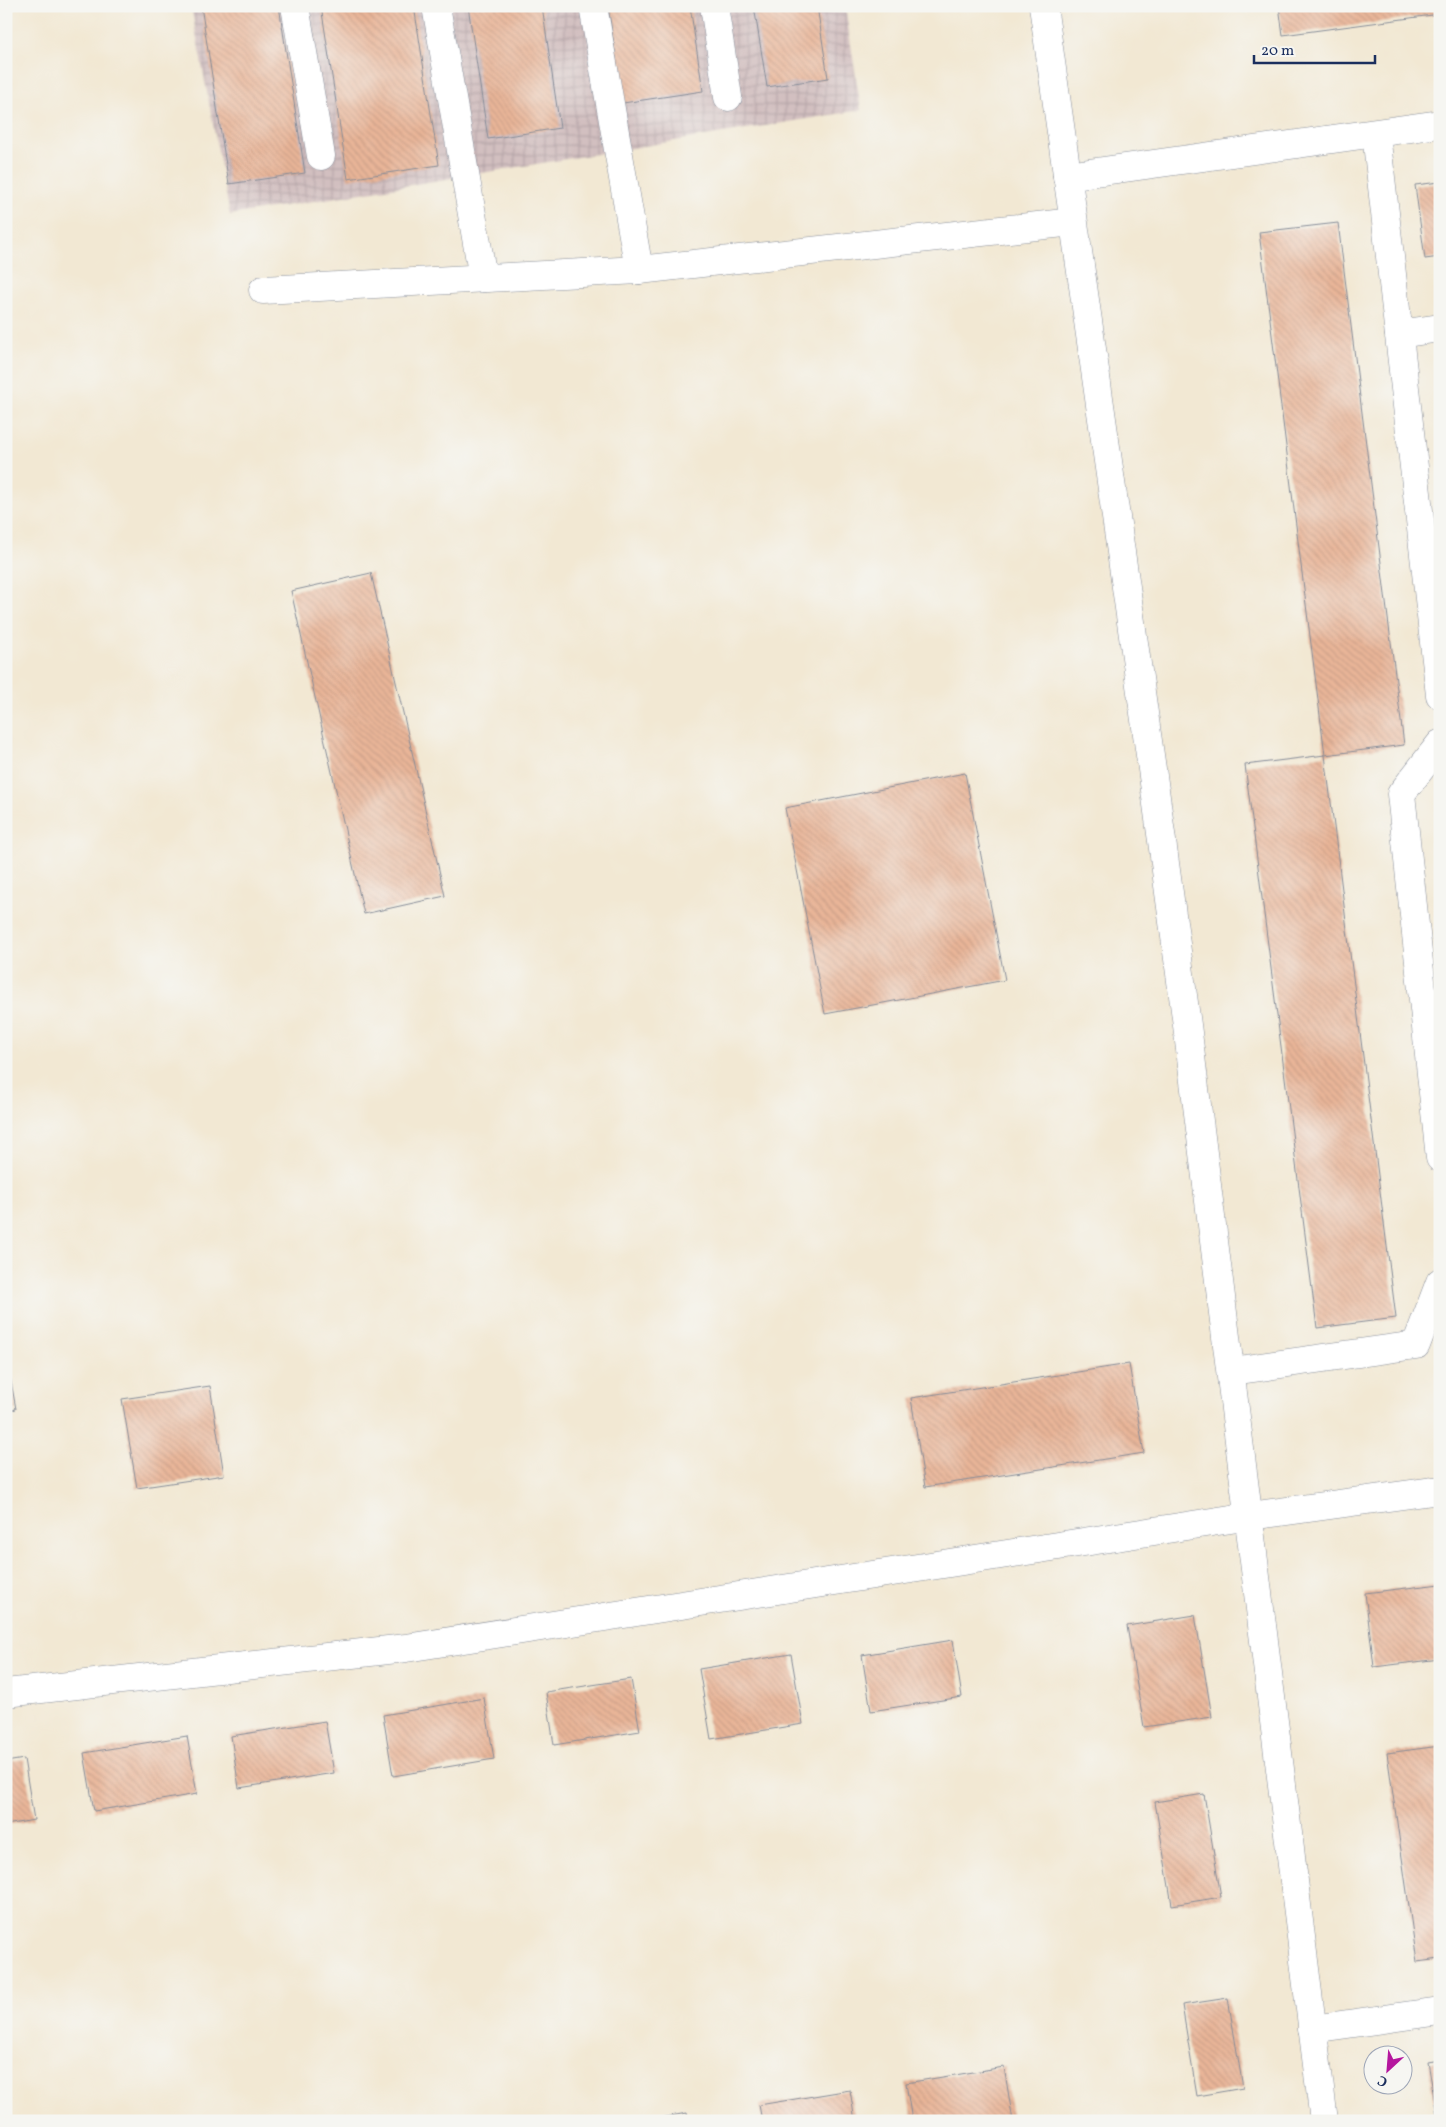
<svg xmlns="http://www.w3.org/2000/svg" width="1446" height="2127" font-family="Vollkorn,serif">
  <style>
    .industrial { fill: url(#industrial-grid) }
    .building { fill: url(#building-back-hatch) }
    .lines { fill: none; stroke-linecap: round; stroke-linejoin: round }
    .minor-casing { stroke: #868c98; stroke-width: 29 }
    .minor { stroke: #fff; stroke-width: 28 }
  </style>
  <defs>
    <pattern id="industrial-grid" width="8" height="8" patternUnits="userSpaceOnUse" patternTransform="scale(1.25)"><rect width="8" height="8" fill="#d2bfc0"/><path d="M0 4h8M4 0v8" fill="none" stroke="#b4a4a7"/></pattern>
    <pattern id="building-back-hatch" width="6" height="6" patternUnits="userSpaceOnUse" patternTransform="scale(1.25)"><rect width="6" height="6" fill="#e9b598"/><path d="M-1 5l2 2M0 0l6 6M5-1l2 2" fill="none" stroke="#c79c85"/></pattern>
  </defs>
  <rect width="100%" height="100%" fill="#f6f6f2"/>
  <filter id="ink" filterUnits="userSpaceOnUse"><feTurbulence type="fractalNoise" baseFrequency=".02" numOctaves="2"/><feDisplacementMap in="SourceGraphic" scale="10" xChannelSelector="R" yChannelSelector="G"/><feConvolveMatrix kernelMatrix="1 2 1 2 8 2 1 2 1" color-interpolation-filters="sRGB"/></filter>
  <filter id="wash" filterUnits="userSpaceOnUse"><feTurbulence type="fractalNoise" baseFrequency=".0096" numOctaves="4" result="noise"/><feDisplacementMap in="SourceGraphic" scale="20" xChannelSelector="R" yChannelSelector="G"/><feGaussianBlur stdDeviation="1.12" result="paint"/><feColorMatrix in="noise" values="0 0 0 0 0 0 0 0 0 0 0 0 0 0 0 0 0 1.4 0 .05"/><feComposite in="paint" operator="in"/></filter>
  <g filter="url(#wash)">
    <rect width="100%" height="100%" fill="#f2e8d3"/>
    <!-- industrial -->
    <polygon class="industrial" points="191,6 845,6 861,110 230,215"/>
    <g id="blocks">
      <!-- building -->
      <g class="building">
        <polygon points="201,6 279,6 305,173 229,184"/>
        <polygon points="321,6 414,6 439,165 348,179"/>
        <polygon points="468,6 542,6 560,128 488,139"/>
        <polygon points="608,6 690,6 703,91 623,103"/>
        <polygon points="754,6 817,6 828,78 767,87"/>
        <polygon points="1279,6 1440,6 1440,14 1283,35"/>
        <polygon points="1440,182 1440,257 1425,259 1415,185"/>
        <polygon points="1338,223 1404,745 1325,755 1259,232"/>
        <polygon points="371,573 445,896 364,914 291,591"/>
        <polygon points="1325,755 1396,1318 1317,1328 1245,765"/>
        <polygon points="965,773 1005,980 825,1014 785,808"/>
        <polygon points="6,1354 16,1409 6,1411"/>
        <polygon points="1129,1364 1144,1453 925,1487 911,1398"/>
        <polygon points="210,1386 224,1475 137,1488 122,1399"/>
        <polygon points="1440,1584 1440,1659 1374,1667 1365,1593"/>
        <polygon points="1195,1615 1212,1717 1144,1727 1127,1626"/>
        <polygon points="953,1640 962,1697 871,1711 862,1655"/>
        <polygon points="791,1654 803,1724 711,1739 699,1669"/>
        <polygon points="631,1679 640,1731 554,1745 546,1692"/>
        <polygon points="484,1698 494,1759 393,1776 383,1715"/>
        <polygon points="325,1721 334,1773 239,1788 231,1736"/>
        <polygon points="187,1736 197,1794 94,1811 84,1753"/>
        <polygon points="1440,1746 1440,1959 1417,1962 1387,1753"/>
        <polygon points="24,1759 34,1820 6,1825 6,1762"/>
        <polygon points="1204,1794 1221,1897 1172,1905 1155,1802"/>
        <polygon points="1228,1998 1243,2088 1197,2096 1182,2005"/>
        <polygon points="1440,2060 1440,2121 1438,2121 1428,2062"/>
        <polygon points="1004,2067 1013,2121 912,2121 906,2083"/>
        <polygon points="850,2090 855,2121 762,2121 759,2105"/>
        <polygon points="687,2113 688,2121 649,2121 649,2120"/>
      </g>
    </g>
  </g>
  <g filter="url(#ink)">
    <use href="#blocks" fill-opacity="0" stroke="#868c98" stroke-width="1"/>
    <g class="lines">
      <!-- minor casing -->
      <g class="minor-casing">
        <g id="minor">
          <polyline points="295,6 321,156"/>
          <polyline points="436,6 483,278"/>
          <polyline points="593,6 639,270"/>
          <polyline points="714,6 728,97"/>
          <path d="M1043 6C1091 346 1142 685 1187 1025 1236 1390 1275 1756 1324 2121"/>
          <polyline points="1376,134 1440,695"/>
          <polyline points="1067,176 1440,124"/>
          <polyline points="263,290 639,270 1073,222"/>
          <polyline points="1399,334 1440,328"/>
          <polyline points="1440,744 1401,794 1440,1158"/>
          <polyline points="1232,1371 1416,1345 1440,1282"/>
          <polyline points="6,1693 406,1648 1250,1516 1440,1490"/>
          <polyline points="1312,2029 1440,2011"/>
        </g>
      </g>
      <!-- minor -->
      <use href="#minor" class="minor"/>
    </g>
  </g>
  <!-- margin -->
  <rect width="1446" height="2127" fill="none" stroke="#f6f6f2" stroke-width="25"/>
  <!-- north arrow -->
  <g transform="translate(1388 2070) rotate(206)"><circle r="24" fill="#f6f6f2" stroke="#9ea6b7"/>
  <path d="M0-4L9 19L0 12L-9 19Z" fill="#b5179e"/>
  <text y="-8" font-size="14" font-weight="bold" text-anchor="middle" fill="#1b2f5e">С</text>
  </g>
  <!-- scale -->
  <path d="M1254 55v8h121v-8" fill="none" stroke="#1b2f5e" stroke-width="2.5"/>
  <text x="1261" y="55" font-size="15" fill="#1b2f5e" stroke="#f6f6f2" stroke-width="4" paint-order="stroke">20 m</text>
</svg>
